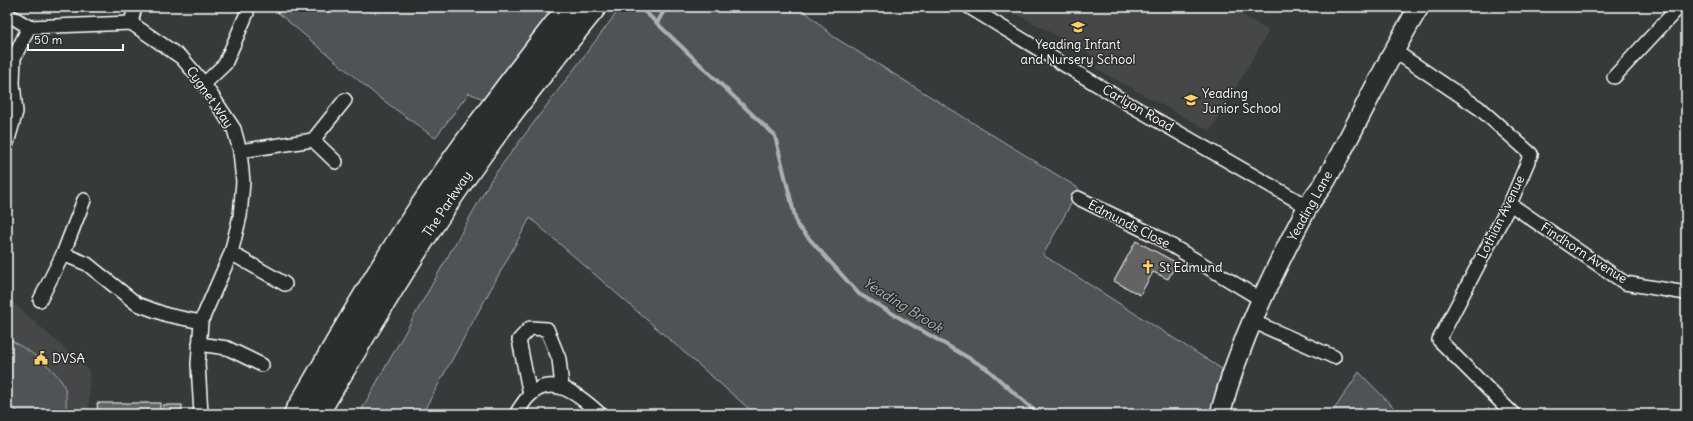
<svg xmlns="http://www.w3.org/2000/svg" width="1693" height="421" font-family="Delius,sans-serif">
  <style>
    .built { fill: #444748 }
    .green { fill: #505354; stroke: #a8a9aa }
    .lines { fill: none; stroke-linecap: round; stroke-linejoin: round }
    .stream { stroke: #adaeaf; stroke-width: 4 }
    .building { fill: #636465; stroke: #fff }
    .street-casing { stroke: #fff; stroke-width: 16 }
    .secondary-casing { stroke: #fff; stroke-width: 22 }
    .highway-casing { stroke: #fff; stroke-width: 25 }
    .street { stroke: #2a2d2e; stroke-width: 13 }
    .secondary { stroke: #2a2d2e; stroke-width: 19 }
    .highway { stroke: #2a2d2e; stroke-width: 22 }
    .labels { text-anchor: middle; dominant-baseline: central; stroke-width: 3; stroke-linejoin: round; paint-order: stroke }
    .poi-label { font-size: 13px; fill: #fff; stroke: #2a2d2e; text-anchor: start }
    .street-label { font-size: 13px; fill: #fff; stroke: #2a2d2e }
    .water-label { font-size: 14px; font-style: italic; fill: #b4b5b5; stroke: #2a2d2e }
  </style>
  <rect width="100%" height="100%" fill="#373a3b"/>
  <filter id="ink" filterUnits="userSpaceOnUse"><feTurbulence type="fractalNoise" baseFrequency=".025" numOctaves="2"/><feDisplacementMap in="SourceGraphic" scale="8" xChannelSelector="R" yChannelSelector="G"/><feConvolveMatrix kernelMatrix="1 2 1 2 8 2 1 2 1" color-interpolation-filters="sRGB"/></filter>
  <g filter="url(#ink)">
    <!-- built -->
    <g class="built">
      <polygon points="1004,7 1229,7 1269,31 1210,131 1096,69 1100,60"/>
      <polygon points="7,297 89,370 89,414 7,414"/>
    </g>
    <!-- green -->
    <g class="green">
      <polygon points="271,7 561,7 486,100 469,93 435,138 376,95"/>
      <polygon points="621,7 800,7 834,37 1075,186 1079,189 1043,255 1222,369 1210,414 755,414 530,218 422,414 359,414 492,178"/>
      <path d="M7 338C25 348 58 368 65 389 67 396 66 407 66 414H22L7 405Z"/>
      <polygon points="1359,372 1400,414 1331,414"/>
    </g>
    <g class="lines">
      <!-- stream -->
      <g class="stream">
        <polyline points="640,7 775,136 797,225 859,294 986,368 1038,414"/>
        <polyline points="657,23 666,7"/>
      </g>
    </g>
    <!-- building -->
    <g class="building">
      <polygon points="1136,241 1177,263 1168,279 1153,272 1140,295 1114,281"/>
      <polygon points="97,403 160,403 160,414 98,414"/>
      <rect x="163" y="405" width="19" height="9"/>
    </g>
    <g class="lines">
      <!-- street casing -->
      <g class="street-casing">
        <g id="street">
          <polyline points="969,7 1127,103 1308,207"/>
          <polyline points="7,14 29,27 131,23 182,58 204,84 234,129 240,151 243,182 240,216 231,253 201,322 198,364 201,414"/>
          <polyline points="131,23 135,7"/>
          <polyline points="1393,50 1479,108 1531,154 1510,204 1439,340 1513,414"/>
          <polyline points="1614,77 1679,7"/>
          <polyline points="204,84 225,64 247,13"/>
          <polyline points="313,140 345,100"/>
          <polyline points="7,143 16,112 13,83 14,58 29,27"/>
          <polyline points="240,151 313,140 336,162"/>
          <polyline points="1078,198 1154,235 1262,300"/>
          <polyline points="1510,204 1625,283 1686,293"/>
          <polyline points="231,253 285,284"/>
          <polyline points="63,254 87,264 137,304 167,315 201,322"/>
          <polyline points="40,300 63,254 84,200"/>
          <polyline points="1252,321 1334,357"/>
          <polyline points="199,344 227,348 262,365"/>
          <polyline points="530,395 519,340 530,328 547,329 559,359 562,387"/>
          <path d="M516 414C520 408 524 401 529 396 553 371 582 398 600 414"/>
        </g>
      </g>
      <!-- secondary casing -->
      <g class="secondary-casing">
        <path id="secondary" d="M1220 414C1239 342 1272 274 1307 208 1312 198 1320 190 1326 180 1358 123 1385 63 1419 7"/>
      </g>
      <!-- highway casing -->
      <g class="highway-casing">
        <g id="highway">
          <path d="M295 414C335 347 372 279 416 214 464 142 516 74 569 7"/>
          <path d="M317 414C370 325 422 236 482 153 518 102 556 55 595 7"/>
        </g>
      </g>
      <!-- street -->
      <use href="#street" class="street"/>
      <!-- secondary -->
      <use href="#secondary" class="secondary"/>
      <!-- highway -->
      <use href="#highway" class="highway"/>
    </g>
  </g>
  <!-- icons -->
  <defs>
    <g id="school-bare" transform="scale(1.08)"><path d="M0-5L7-2L0 1L-7-2ZM-4 1L0 2.5L4 1V4Q0 6-4 4Z" fill="#ffd166" stroke="#2a2d2e" stroke-width="2.5" paint-order="stroke"/></g>
    <g id="church-bare" transform="scale(1.08)"><path d="M-1.2-6h2.4v3.5h3.3v2.4h-3.3V6h-2.4V-.1h-3.3v-2.4h3.3Z" fill="#ffd166" stroke="#2a2d2e" stroke-width="2.5" paint-order="stroke"/></g>
    <g id="civic-bare" transform="scale(1.08)"><path d="M-.6-6.5H3V-4.5H.6V-3L4-1V1h2V6H-6V1h2V-1L-.6-3ZM-1.2 2.5V6h2.4V2.5Z" fill="#ffd166" stroke="#2a2d2e" stroke-width="2.5" paint-order="stroke"/></g>
  </defs>
  <g fill-rule="evenodd">
    <use href="#school-bare" x="1078" y="27"/>
    <use href="#school-bare" x="1191" y="100"/>
    <use href="#church-bare" x="1148" y="267"/>
    <use href="#civic-bare" x="41" y="358"/>
  </g>
  <g class="labels">
    <!-- poi labels -->
    <g class="poi-label">
      <text x="1078" y="44" text-anchor="middle">Yeading Infant<tspan x="1078" dy="15">and Nursery School</tspan></text>
      <text x="1202" y="93">Yeading<tspan x="1202" dy="15">Junior School</tspan></text>
      <text x="1159" y="267">St Edmund</text>
      <text x="52" y="358">DVSA</text>
    </g>
    <!-- street labels -->
    <g class="street-label">
      <text transform="translate(210 97) rotate(55)">Cygnet Way</text>
      <text transform="translate(1138 108) rotate(30)">Carlyon Road</text>
      <text transform="translate(447 204) rotate(-56)">The Parkway</text>
      <text transform="translate(1310 206) rotate(-61)">Yeading Lane</text>
      <text transform="translate(1501 217) rotate(-64)">Lothian Avenue</text>
      <text transform="translate(1129 224) rotate(27)">Edmunds Close</text>
      <text transform="translate(1584 253) rotate(33)">Findhorn Avenue</text>
    </g>
    <!-- water labels -->
    <g class="water-label">
      <text transform="translate(903 305) rotate(32)">Yeading Brook</text>
    </g>
  </g>
  <!-- margin -->
  <rect width="1693" height="421" fill="none" stroke="#2a2d2e" stroke-width="24"/>
  <rect x="12" y="12" width="1669" height="397" fill="none" stroke="#fff" stroke-width="1.5" filter="url(#ink)"/>
  <!-- scale -->
  <path d="M28 44v6h95v-6" fill="none" stroke="#ffffff" stroke-width="2"/>
  <text x="34" y="44" font-size="12" fill="#ffffff" stroke="#2a2d2e" stroke-width="3" paint-order="stroke">50 m</text>
</svg>
